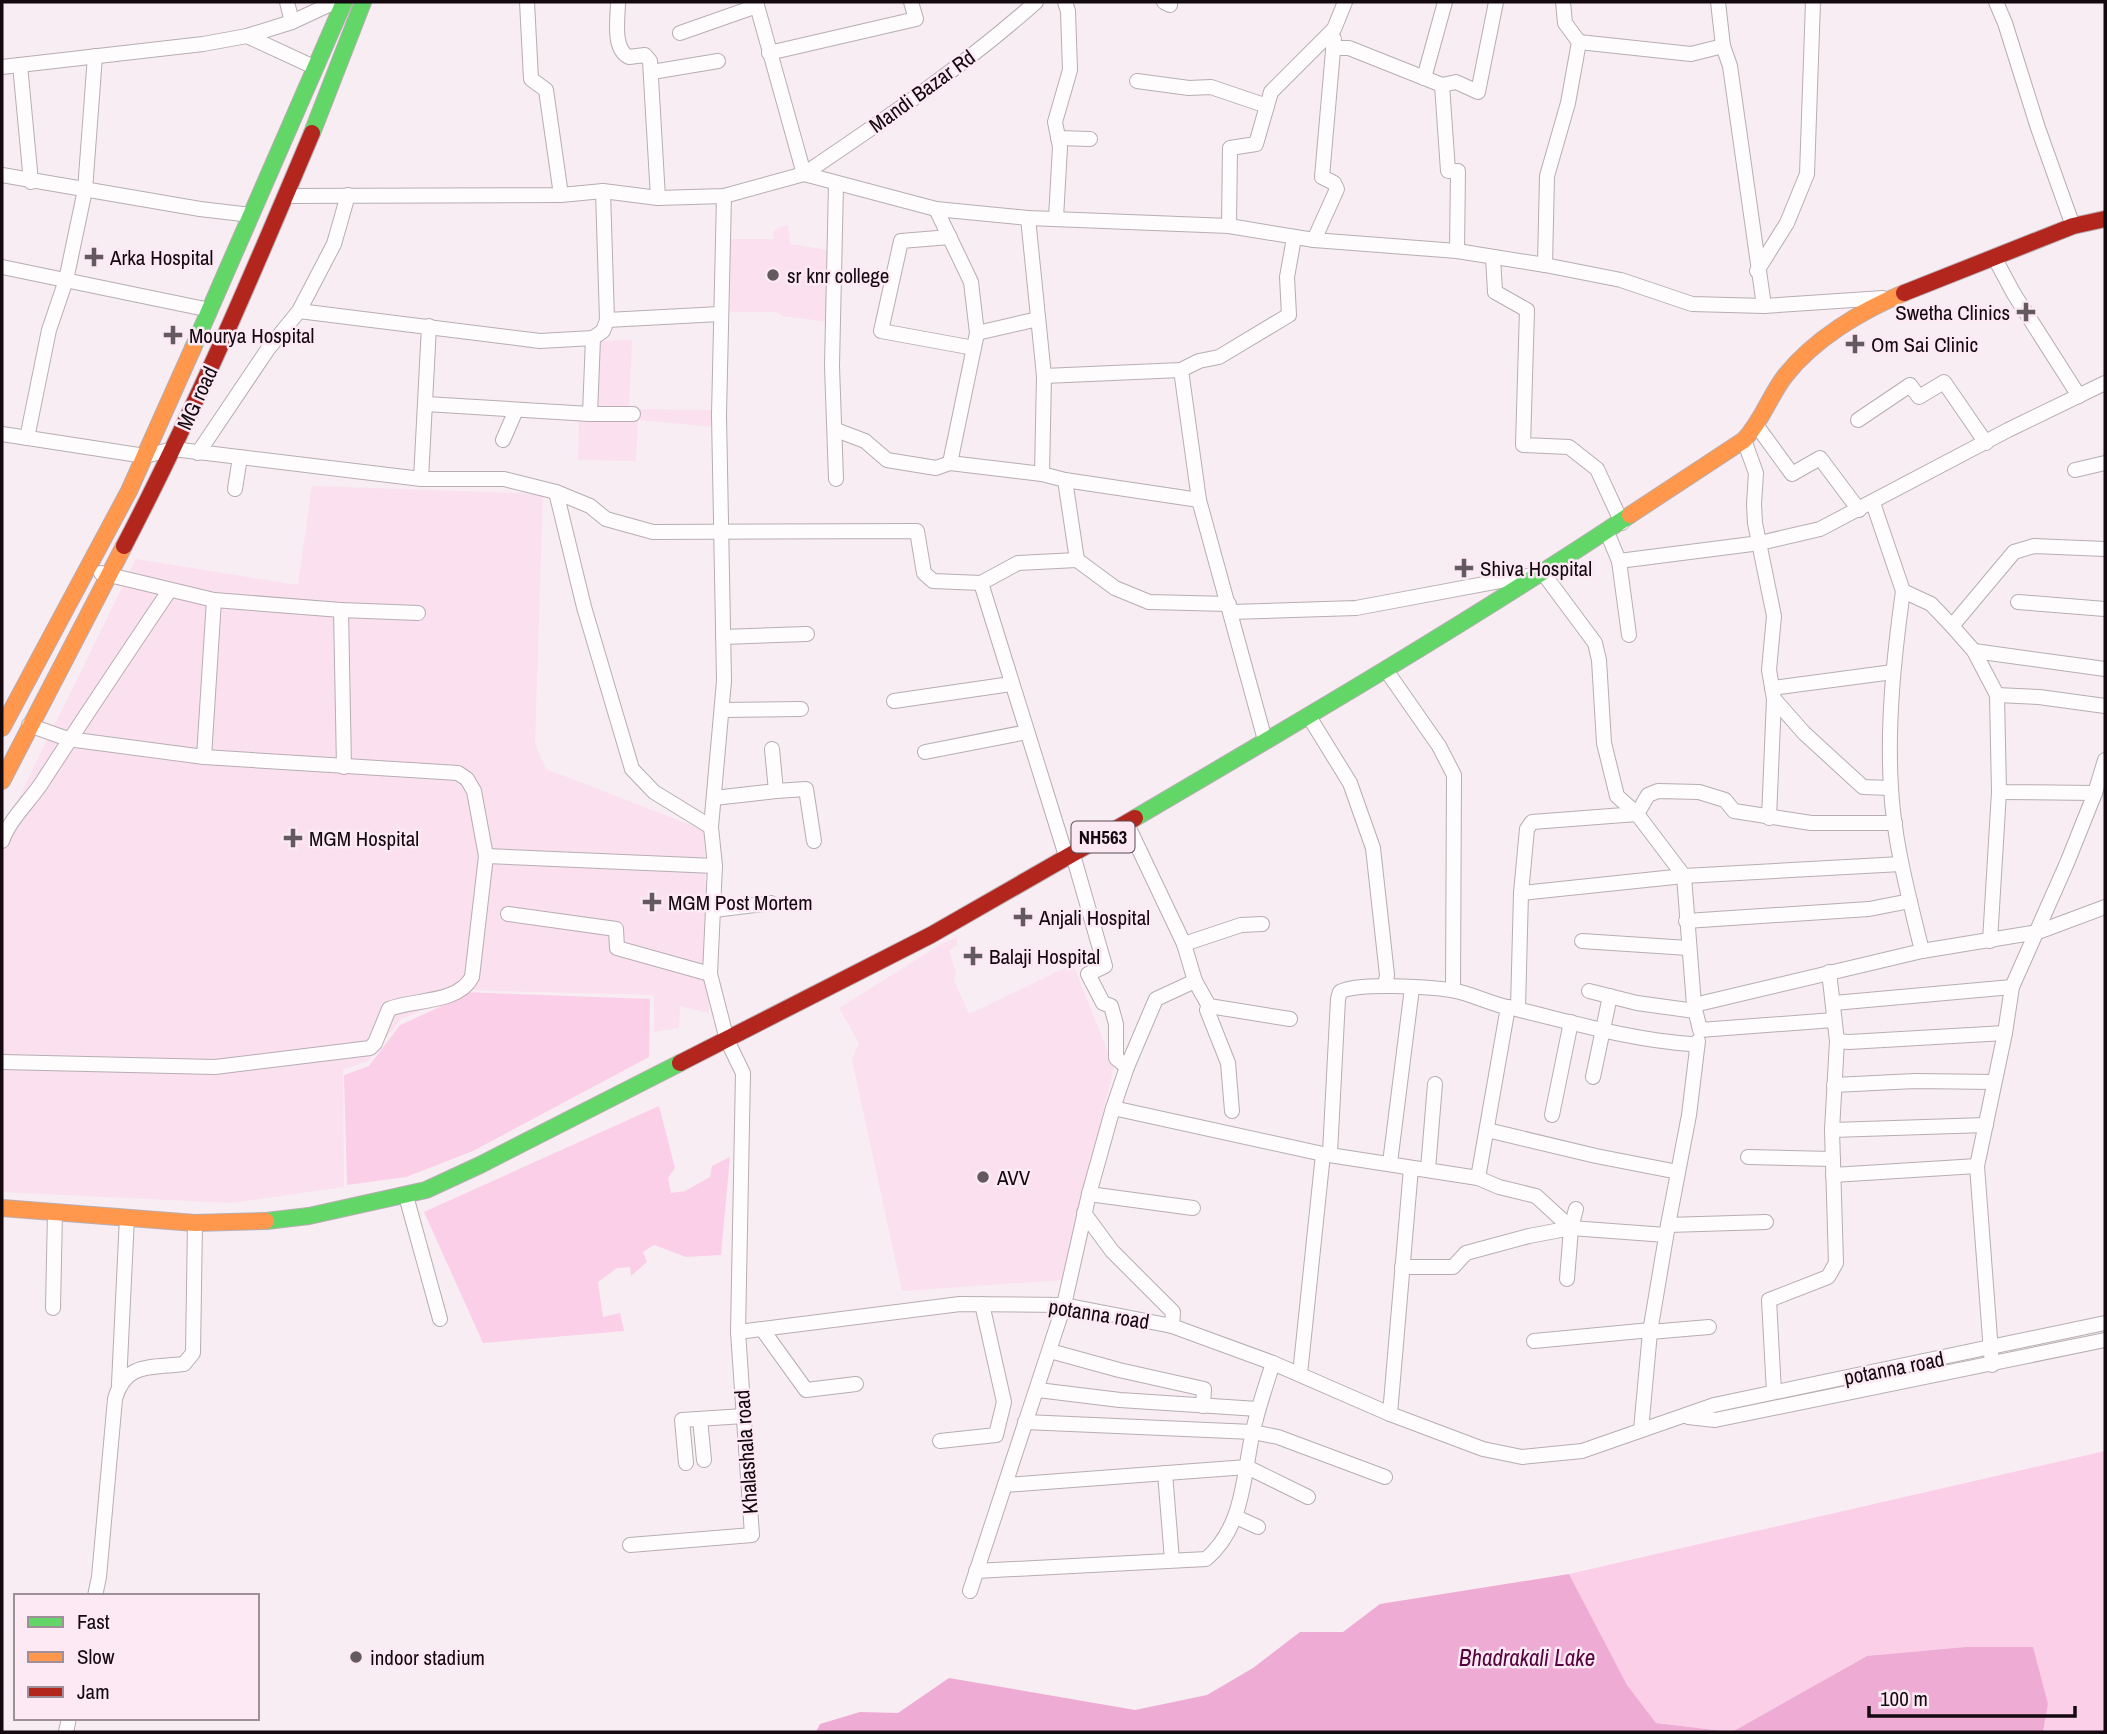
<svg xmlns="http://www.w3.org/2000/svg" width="2107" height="1734" font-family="'Archivo Narrow',sans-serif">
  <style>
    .built { fill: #fbe0ef }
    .green { fill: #fccfe9 }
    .water { fill: #eeabd3 }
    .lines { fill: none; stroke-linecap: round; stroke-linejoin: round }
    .street-casing { stroke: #b7adb3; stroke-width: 16 }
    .fast-casing { stroke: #b7adb3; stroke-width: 18 }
    .slow-casing { stroke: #b7adb3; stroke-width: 18 }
    .jam-casing { stroke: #b7adb3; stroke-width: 18 }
    .street { stroke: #fefcfd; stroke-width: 14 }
    .fast { stroke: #63d668; stroke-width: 16 }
    .slow { stroke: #ff974d; stroke-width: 16 }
    .jam { stroke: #b3261e; stroke-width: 16 }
    .poi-dot { fill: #63595f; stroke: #fce9f3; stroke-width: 2.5 }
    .labels { text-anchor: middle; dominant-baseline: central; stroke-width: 5; stroke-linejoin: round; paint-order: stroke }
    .shield { fill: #fce9f3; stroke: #594c53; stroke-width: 2 }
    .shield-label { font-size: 19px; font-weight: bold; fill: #13090f }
    .street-label { font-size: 21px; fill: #13090f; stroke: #fce9f3 }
    .poi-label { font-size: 21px; fill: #13090f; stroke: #fce9f3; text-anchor: start }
    .water-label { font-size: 23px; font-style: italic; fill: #55033d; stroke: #fce9f3 }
  </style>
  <rect width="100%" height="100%" fill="#f8edf3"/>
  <!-- built -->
  <g class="built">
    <polygon points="788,225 790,244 829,250 829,322 783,316 776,312 730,312 731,239 774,239 773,232 780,227"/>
    <polygon points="632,340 629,409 716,410 715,427 638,420 636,461 578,460 579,421 594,417 598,341"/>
    <polygon points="312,486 543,494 535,744 546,769 704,830 709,1013 680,1006 679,1028 654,1032 654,995 463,990 400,1020 368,1061 343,1070 344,1187 232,1203 2,1192 2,832 136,559 298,585"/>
    <polygon points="957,937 957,945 949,951 956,972 954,980 969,1014 1073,964 1114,1067 1063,1280 902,1291 852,1060 859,1043 839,1008 939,945"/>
  </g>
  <!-- green -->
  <g class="green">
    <polygon points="464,992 650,999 649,1057 473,1151 406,1177 347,1185 344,1075 369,1066 400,1025 446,1004"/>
    <polygon points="659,1106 675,1168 668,1178 671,1193 685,1191 710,1177 712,1166 730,1157 721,1255 686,1257 654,1245 643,1252 647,1262 631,1276 630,1267 617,1268 598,1282 603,1317 620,1313 624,1331 483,1343 424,1212"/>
    <polygon points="2105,1451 2105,1732 2043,1732 2048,1704 1867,1656 1732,1732 1656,1723 1627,1685 1569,1574"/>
  </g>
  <!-- water -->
  <polygon class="water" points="1569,1574 1627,1685 1656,1723 1732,1732 1867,1656 1967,1647 2033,1647 2048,1704 2043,1732 816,1732 820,1724 860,1712 898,1713 949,1678 1135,1710 1207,1695 1253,1668 1300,1632 1343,1632 1380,1604"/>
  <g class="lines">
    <!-- street casing -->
    <g class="street-casing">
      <g id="street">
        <polyline points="287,2 292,22"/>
        <polyline points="527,2 531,79 546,90 561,195"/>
        <path d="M618 2C618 18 612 49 629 57L645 55 650 61 658 198"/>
        <polyline points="756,2 804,174"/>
        <polyline points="1164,2 1170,5"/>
        <polyline points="1718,2 1723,46 1730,66 1764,306"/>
        <polyline points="1996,2 2005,23 2038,128 2073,226"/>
        <polyline points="680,33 757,6"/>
        <polyline points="247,36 316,68"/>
        <polyline points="1579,42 1691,54 1723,46"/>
        <polyline points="1333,48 1349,48 1442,85 1448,171 1458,171 1457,251"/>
        <polyline points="769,53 916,19 911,2"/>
        <polyline points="20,65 31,182"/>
        <polyline points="2,67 203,44 247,36 292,22 335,2"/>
        <polyline points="652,72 718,61"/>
        <polyline points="1424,78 1445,2"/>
        <polyline points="1137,81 1189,88 1211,87 1267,106"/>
        <polyline points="1442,85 1456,82 1478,92 1496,2"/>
        <polyline points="1058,138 1090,139"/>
        <path d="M804 174C884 120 964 66 1036 2"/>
        <polyline points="2,175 200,209 251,215"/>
        <polyline points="285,196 561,195 603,191 658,198 724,196 804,174 936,209 1028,218 1229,226 1314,240 1457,251 1545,265 1621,280 1692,304 1764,306 1883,298"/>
        <polyline points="724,196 719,415 724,681 711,827 715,866 710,974 727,1040 743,1073 738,1332 960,1304 1064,1305 1172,1326 1273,1363 1390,1414 1483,1449 1522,1457 1582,1451 1714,1405 2105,1323"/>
        <polyline points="936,209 971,282 977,333 950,463"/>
        <polyline points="1028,218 1044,376 1042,474 1065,480 1199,500"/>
        <polyline points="1056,218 1060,147 1055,122 1070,70 1068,11 1065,2"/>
        <polyline points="1229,226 1230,148 1256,144 1271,92 1334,29 1345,2"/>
        <polyline points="950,237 901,241 881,331 974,348"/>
        <polyline points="1314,240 1337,189 1334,183 1322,177 1334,39"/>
        <polyline points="1493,257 1495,292 1527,310 1523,445 1569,447 1597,469 1622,523"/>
        <polyline points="1994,257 2014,294 2079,396"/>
        <polyline points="1545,265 1547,176 1568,103 1579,42 1565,23 1563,2"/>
        <polyline points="2,267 210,310"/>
        <polyline points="1757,271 1787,223 1807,174 1813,2"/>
        <polyline points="299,311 540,341 593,338 603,331 607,320 603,191"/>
        <polyline points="607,320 720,314"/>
        <polyline points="977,333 1038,319"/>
        <polyline points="1181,370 1199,500 1265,740"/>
        <polyline points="1044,376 1181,370 1199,361 1219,357 1289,315 1287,277 1294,238"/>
        <polyline points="426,404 590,414 633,414"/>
        <polyline points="590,414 593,338"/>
        <polyline points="1858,420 1910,385 1919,397 1944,382 1986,443"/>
        <polyline points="1757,426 1792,474 1820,458 1859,510"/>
        <polyline points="836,430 865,441 887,460 936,468 950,463 1042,474"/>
        <polyline points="2,434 145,456 173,449 421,479 504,479 556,492 590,506 606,519 653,532 917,531 924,573 933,581 981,583 1018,563 1077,560 1115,588 1149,602 1229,604"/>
        <polyline points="27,438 49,330 66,280 85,190 95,56"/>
        <polyline points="503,440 516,410"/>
        <polyline points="1744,440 1756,473 1754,504 1755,523 1774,616 1769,670 1774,699 1804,733 1863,787 1891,788"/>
        <polyline points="198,453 268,349 299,311 334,244 348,195"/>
        <polyline points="2075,470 2105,463"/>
        <polyline points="421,479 429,326"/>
        <polyline points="836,479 832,366 836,184"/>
        <polyline points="1065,480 1077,560"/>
        <polyline points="235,489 240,457"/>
        <polyline points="556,492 584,607 632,769 654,792 711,827"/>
        <polyline points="1873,503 1903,591"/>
        <polyline points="1607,532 1619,561 1629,635"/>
        <polyline points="1619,561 1760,543 1820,529 2008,430 2105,383"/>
        <polyline points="101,573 214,600 341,610 418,613"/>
        <polyline points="981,583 1067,859"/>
        <polyline points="2018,602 2105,609"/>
        <polyline points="341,610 344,767"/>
        <polyline points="1231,612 1356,608 1543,573 1595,643 1599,660 1604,743 1617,796 1637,814 1684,876 1694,1005 1700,1030 1834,1020"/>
        <polyline points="1952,626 1974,651 1997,695 1999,792 2095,793"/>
        <polyline points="723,637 807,634"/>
        <polyline points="1974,651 2105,669"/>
        <polyline points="1386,670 1439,746 1454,775 1453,990"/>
        <polyline points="1772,688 1893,672"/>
        <polyline points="1997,695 2039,697 2105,706"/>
        <polyline points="894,701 1011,684"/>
        <polyline points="722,710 801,709"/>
        <polyline points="1308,715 1350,783 1373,848 1387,975 1385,986"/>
        <polyline points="925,752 1027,732"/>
        <polyline points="204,757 214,600"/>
        <polyline points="776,791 806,789 814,841"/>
        <polyline points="714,798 776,791 772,749"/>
        <polyline points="1769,818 1774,699"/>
        <polyline points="1127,824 1184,944 1195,981 1209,1006 1290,1019"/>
        <path d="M2 841C10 819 28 803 41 784 83 719 126 655 169 591"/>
        <polyline points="1073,855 1105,966 1088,974 1103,1003 1111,1006 1116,1024 1116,1058 1127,1067"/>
        <polyline points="486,856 715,866"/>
        <polyline points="1521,893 1684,876 1901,864"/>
        <polyline points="714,910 771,903"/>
        <polyline points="508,914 616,929 617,948 710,974"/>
        <polyline points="1686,921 1869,909 1910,901"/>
        <polyline points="1582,941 1688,948"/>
        <polyline points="1990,941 1999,792"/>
        <polyline points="1184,944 1241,925 1262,924"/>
        <path d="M1922 951C1909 897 1894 843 1891 788 1887 723 1894 656 1903 591L1931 604 1952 626 2014 552 2034 546 2105 549"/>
        <polyline points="1589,991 1637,1003 1695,1011"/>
        <polyline points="1834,1003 2012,987"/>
        <polyline points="1694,1005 1922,951 2038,932 2105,907"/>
        <polyline points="1209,1006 1207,1010 1228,1063 1232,1111"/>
        <polyline points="1518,1008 1521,893 1527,829 1532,822 1637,814 1648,795 1658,791 1699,792 1725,800 1734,811 1811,823 1895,823"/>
        <polyline points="1837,1041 1849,1042 2005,1033"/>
        <path d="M2 1062 215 1067 370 1048 375 1043 389 1009C413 999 458 1004 472 977L486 856 474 791 467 779 458 773 204 757 68 739 29 725"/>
        <polyline points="1593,1077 1610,996"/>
        <polyline points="1834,1085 1915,1081 1994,1082"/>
        <polyline points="1113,1108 1323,1154 1478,1178 1499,1187 1536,1196 1571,1228 1666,1235"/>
        <polyline points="1552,1115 1571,1022"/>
        <polyline points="1487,1130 1596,1156 1678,1172"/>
        <polyline points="1832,1130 1986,1125"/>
        <path d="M1330 1153 1338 999 1340 992C1357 982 1429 987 1451 990 1470 993 1488 1003 1507 1007 1568 1021 1629 1040 1691 1044L1697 1048"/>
        <polyline points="1748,1157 1833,1159"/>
        <polyline points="1390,1163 1412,988"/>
        <polyline points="1428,1169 1435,1084"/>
        <polyline points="1833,1175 1977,1166"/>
        <polyline points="1478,1178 1508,1007"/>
        <polyline points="1089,1194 1193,1208"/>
        <polyline points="406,1196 440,1319"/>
        <polyline points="1084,1213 1112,1251 1173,1312 1172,1326"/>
        <polyline points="1668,1225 1766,1222"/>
        <polyline points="1402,1267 1453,1267 1466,1253 1529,1236 1571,1228 1576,1209"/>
        <polyline points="1567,1279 1571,1228"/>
        <polyline points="53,1308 55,1212"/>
        <polyline points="762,1329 806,1390 856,1384"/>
        <polyline points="1650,1332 1709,1327"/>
        <polyline points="1534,1341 1651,1330"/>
        <polyline points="1050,1351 1119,1370 1204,1389 1203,1406"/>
        <polyline points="1992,1365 1977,1166 2005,1033 2012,987 2067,863 2095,793 2105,760"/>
        <polyline points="1300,1374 1323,1154"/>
        <polyline points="119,1384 127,1217"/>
        <polyline points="1038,1390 1120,1400 1258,1409"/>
        <polyline points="1774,1392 1769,1300 1828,1277 1836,1263 1832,1130 1837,1041 1829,972"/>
        <polyline points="1390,1414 1411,1168"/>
        <polyline points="1688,1417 1715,1420 2105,1340"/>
        <polyline points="700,1419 704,1460"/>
        <polyline points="1025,1422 1253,1432 1278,1437 1385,1477"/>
        <polyline points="1641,1430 1650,1332 1668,1225 1689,1115 1698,1041"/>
        <polyline points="940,1441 996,1435 1004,1402 982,1304"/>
        <polyline points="686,1463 682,1420 744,1416"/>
        <polyline points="1165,1473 1172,1560"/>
        <polyline points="1005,1485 1247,1467 1308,1497"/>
        <polyline points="1236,1517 1258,1527"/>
        <polyline points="630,1545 752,1535 738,1332"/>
        <path d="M976 1571 1206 1559C1244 1527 1243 1476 1253 1431 1258 1408 1266 1385 1273 1363"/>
        <polyline points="970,1591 1064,1305 1089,1194 1113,1108 1127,1067 1156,999 1195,981"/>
        <path d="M95 1596 99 1577 115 1399C125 1362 151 1368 184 1364L193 1353 195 1223"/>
        <polyline points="66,1732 69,1718"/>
      </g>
    </g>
    <!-- fast casing -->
    <g class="fast-casing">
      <g id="fast">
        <polyline points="312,133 363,2"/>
        <polyline points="193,348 344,2"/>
        <path d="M1135 818C1302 720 1469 622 1630 515"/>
        <polyline points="266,1221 309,1216 426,1190 480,1165 680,1063"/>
      </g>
    </g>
    <!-- slow casing -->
    <g class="slow-casing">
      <g id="slow">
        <path d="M1630 515 1744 440C1762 421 1769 397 1785 376 1814 339 1861 311 1904 293"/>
        <polyline points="2,728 129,491 193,348"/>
        <polyline points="2,781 124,546"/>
        <polyline points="2,1208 195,1223 266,1221"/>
      </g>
    </g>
    <!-- jam casing -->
    <g class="jam-casing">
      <g id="jam">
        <polyline points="1904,293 2073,226 2105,219"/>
        <path d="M124 546C194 412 253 273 312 133"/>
        <polyline points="680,1063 931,935 1135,818"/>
      </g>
    </g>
    <!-- street -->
    <use href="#street" class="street"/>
    <!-- fast -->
    <use href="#fast" class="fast"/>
    <!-- slow -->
    <use href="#slow" class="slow"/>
    <!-- jam -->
    <use href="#jam" class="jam"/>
  </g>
  <!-- markers -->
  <g class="poi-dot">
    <path d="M90.5 246.5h7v7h7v7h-7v7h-7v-7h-7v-7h7z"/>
    <circle cx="773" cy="275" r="7"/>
    <path d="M2022.5 301.5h7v7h7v7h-7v7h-7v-7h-7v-7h7z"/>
    <path d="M169.5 324.5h7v7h7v7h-7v7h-7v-7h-7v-7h7z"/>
    <path d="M1851.5 333.5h7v7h7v7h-7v7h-7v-7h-7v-7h7z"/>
    <path d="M1460.5 557.5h7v7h7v7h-7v7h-7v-7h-7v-7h7z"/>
    <path d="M289.5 827.5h7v7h7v7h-7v7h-7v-7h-7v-7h7z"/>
    <path d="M648.5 891.5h7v7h7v7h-7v7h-7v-7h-7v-7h7z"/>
    <path d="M1019.5 906.5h7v7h7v7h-7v7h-7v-7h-7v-7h7z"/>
    <path d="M969.5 945.5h7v7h7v7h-7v7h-7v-7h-7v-7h7z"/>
    <circle cx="983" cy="1177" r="7"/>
    <circle cx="356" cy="1657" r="7"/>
  </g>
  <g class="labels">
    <!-- shield labels -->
    <rect class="shield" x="1071.5" y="821.5" width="63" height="31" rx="5"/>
    <g class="shield-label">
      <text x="1103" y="837">NH563</text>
    </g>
    <!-- street labels -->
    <g class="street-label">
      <text transform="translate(922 91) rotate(-36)">Mandi Bazar Rd</text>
      <text transform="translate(197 398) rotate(-65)">MG road</text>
      <text transform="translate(1099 1314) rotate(9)">potanna road</text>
      <text transform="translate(1894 1368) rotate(-11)">potanna road</text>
      <text transform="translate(746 1452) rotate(-94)">Khalashala road</text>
    </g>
    <!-- poi labels -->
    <g class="poi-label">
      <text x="110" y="257">Arka Hospital</text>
      <text x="787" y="275">sr knr college</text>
      <text x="2010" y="312" text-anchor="end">Swetha Clinics</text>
      <text x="189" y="335">Mourya Hospital</text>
      <text x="1871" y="344">Om Sai Clinic</text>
      <text x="1480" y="568">Shiva Hospital</text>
      <text x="309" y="838">MGM Hospital</text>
      <text x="668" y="902">MGM Post Mortem</text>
      <text x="1039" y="917">Anjali Hospital</text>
      <text x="989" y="956">Balaji Hospital</text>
      <text x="997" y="1177">AVV</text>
      <text x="370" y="1657">indoor stadium</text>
    </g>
    <!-- water labels -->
    <g class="water-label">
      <text x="1527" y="1657">Bhadrakali Lake</text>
    </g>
  </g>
  <!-- border -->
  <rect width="2107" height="1734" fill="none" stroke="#13090f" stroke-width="7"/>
  <!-- legend -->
  <rect x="14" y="1594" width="245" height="126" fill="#fce9f3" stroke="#9f8f98" stroke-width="2"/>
  <rect x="28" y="1617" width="35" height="10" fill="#63d668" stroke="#9f8f98" stroke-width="2"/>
  <text x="77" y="1629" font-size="21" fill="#13090f">Fast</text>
  <rect x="28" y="1652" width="35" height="10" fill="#ff974d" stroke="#9f8f98" stroke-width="2"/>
  <text x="77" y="1664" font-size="21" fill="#13090f">Slow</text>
  <rect x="28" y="1687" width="35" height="10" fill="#b3261e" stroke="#9f8f98" stroke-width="2"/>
  <text x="77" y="1699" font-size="21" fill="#13090f">Jam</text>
  <!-- scale -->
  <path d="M1869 1706v10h206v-10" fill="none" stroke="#13090f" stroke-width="3.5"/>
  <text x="1880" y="1706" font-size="21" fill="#13090f" stroke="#fce9f3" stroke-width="5" paint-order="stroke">100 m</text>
</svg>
